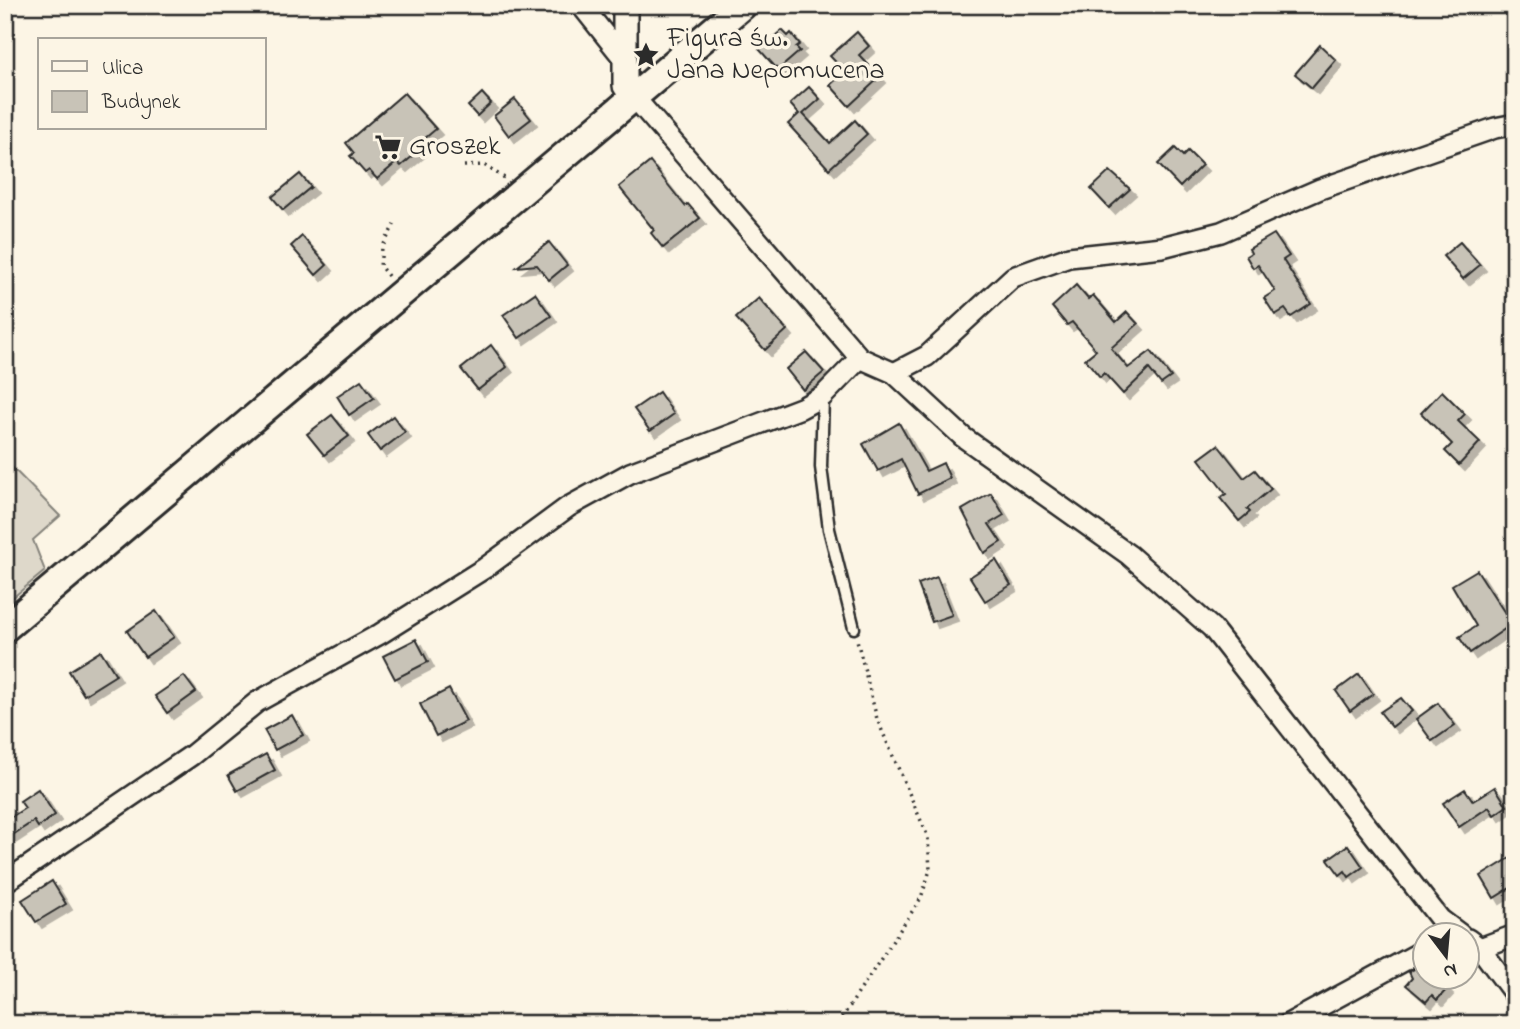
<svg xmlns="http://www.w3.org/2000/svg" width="1520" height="1029" font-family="'Indie Flower',sans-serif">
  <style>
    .green { fill: #ded8ca; stroke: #84827a; stroke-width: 2 }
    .building { fill: #c8c3b7; stroke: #2b2b2b; stroke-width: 2; filter: url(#shadow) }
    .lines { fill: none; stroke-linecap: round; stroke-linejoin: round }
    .service-casing { stroke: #2b2b2b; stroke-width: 15 }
    .minor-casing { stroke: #2b2b2b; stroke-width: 24 }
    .tertiary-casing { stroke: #2b2b2b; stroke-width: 28 }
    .secondary-casing { stroke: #2b2b2b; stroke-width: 32 }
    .path { stroke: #2b2b2b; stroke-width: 3.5; stroke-dasharray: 2 5; stroke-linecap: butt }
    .service { stroke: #fcf5e5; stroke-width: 10 }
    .minor { stroke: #fcf5e5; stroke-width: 19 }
    .tertiary { stroke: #fcf5e5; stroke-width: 23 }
    .secondary { stroke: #fcf5e5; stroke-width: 26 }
    .labels { text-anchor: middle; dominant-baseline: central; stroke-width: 7; stroke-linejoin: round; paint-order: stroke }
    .poi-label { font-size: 28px; fill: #2b2b2b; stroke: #fcf5e5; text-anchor: start }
  </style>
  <defs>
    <filter id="shadow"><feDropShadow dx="6" dy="6" stdDeviation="0" flood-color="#0004"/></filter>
  </defs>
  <rect width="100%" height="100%" fill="#fcf5e5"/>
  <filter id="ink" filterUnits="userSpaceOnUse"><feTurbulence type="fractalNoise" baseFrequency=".0143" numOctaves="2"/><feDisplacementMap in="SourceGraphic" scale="14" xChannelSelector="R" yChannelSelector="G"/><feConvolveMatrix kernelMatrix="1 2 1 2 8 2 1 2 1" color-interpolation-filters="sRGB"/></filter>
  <g filter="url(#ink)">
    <!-- green -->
    <polygon class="green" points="5,460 60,516 33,540 45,571 5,604"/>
    <!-- building -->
    <g class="building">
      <polygon points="782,30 788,36 791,33 800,44 796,47 800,51 778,70 759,49"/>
      <polygon points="857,32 869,46 859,55 880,77 849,106 830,85 845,72 830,56"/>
      <polygon points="1320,45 1336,60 1312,88 1295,74"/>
      <polygon points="809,87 820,99 803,114 830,143 855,120 867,134 829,169 788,124 799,114 790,104"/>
      <polygon points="404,93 436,129 417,145 420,150 401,166 397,162 377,179 369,170 365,173 350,156 354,153 346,143"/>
      <polygon points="482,93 491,103 477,116 468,106"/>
      <polygon points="515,99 531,119 509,136 494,116"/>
      <polygon points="1175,148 1183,156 1188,151 1202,165 1180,187 1158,164"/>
      <polygon points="650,162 685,206 688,204 700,218 663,248 651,233 654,230 619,187"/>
      <polygon points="1110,171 1130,189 1109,208 1091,189"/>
      <polygon points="300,174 311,187 283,210 272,197"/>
      <polygon points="1274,234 1289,256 1283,260 1311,304 1291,317 1285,309 1275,315 1264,298 1275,291 1258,265 1253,268 1246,256 1251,253 1249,249"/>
      <polygon points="302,236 327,265 316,275 291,246"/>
      <polygon points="549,242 567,265 549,280 537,265 517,267"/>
      <polygon points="1460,242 1480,265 1463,279 1443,256"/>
      <polygon points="1076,285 1088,299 1093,295 1116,322 1127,312 1138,324 1111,348 1128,368 1151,351 1171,377 1161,384 1149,369 1123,394 1104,373 1100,377 1085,359 1096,350 1072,322 1067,325 1052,307"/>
      <polygon points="535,293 551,316 519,338 503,315"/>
      <polygon points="759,298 787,330 765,350 736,318"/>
      <polygon points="491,345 507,367 478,390 461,369"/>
      <polygon points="806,352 824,372 803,390 786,369"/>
      <polygon points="361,380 374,398 349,415 337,396"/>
      <polygon points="1442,391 1465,414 1458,421 1480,442 1459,465 1445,451 1452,444 1421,413"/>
      <polygon points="659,392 674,414 650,431 634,409"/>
      <polygon points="332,415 349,436 324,455 307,434"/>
      <polygon points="393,416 405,432 380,451 368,435"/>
      <polygon points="899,423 926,471 943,463 950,478 918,494 901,459 878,471 863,444"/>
      <polygon points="1218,445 1244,478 1255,470 1271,489 1247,509 1250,512 1239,521 1220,498 1226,494 1199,459"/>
      <polygon points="991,493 1004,515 989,524 1001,542 984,553 962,510"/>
      <polygon points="996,560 1011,585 985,601 970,577"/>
      <polygon points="1477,570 1512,624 1470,653 1459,637 1476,626 1452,585"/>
      <polygon points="937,577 952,615 932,622 918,584"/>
      <polygon points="156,611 174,637 145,657 127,631"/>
      <polygon points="416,639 428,662 395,679 383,656"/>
      <polygon points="101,651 116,675 84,695 69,671"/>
      <polygon points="1359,674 1373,694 1350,711 1336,691"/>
      <polygon points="184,676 196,692 167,713 155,696"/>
      <polygon points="449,689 466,721 436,736 420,704"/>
      <polygon points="1401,698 1412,711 1392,727 1380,712"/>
      <polygon points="1438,703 1455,725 1432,741 1416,719"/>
      <polygon points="292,715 303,735 275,750 264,730"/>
      <polygon points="266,754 275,770 237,791 228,775"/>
      <polygon points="1495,787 1507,806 1494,815 1489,807 1459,827 1443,803 1465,789 1473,801"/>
      <polygon points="38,789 55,815 38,827 34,821 5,840 5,821 25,808 20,801"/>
      <polygon points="1348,845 1363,867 1349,877 1345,871 1340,875 1328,859"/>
      <polygon points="1515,855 1515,885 1494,898 1481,876"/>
      <polygon points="52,881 66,904 36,922 22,900"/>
      <polygon points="1425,963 1425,976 1433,976 1447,989 1437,1000 1432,995 1426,1002 1406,985 1412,978 1409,972"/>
    </g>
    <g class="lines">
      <!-- service casing -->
      <g class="service-casing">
        <polyline id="service" points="823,397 821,467 829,529 854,628"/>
      </g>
      <!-- minor casing -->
      <g class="minor-casing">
        <g id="minor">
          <polyline points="581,5 624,59"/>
          <polyline points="634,97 860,358 894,373 963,437 1129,555 1212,628 1440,919 1460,934"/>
          <polyline points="894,373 927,356 1013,277 1069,257 1162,247 1221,232 1320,189 1495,128 1515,124"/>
          <polyline points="5,882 192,755 257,702 380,634 485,568 568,507 630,473 801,408 823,396 860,358"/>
          <polyline points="1468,939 1480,948 1515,995"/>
          <polyline points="1480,948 1515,935"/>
          <polyline points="1288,1024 1426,949"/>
        </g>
      </g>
      <!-- tertiary casing -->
      <g class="tertiary-casing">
        <polyline id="tertiary" points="625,5 625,86 634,97"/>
      </g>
      <!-- secondary casing -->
      <g class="secondary-casing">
        <polyline id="secondary" points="5,628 743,5"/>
      </g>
      <!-- path -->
      <g class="path">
        <polyline points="464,166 484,165 506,179"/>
        <polyline points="388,276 380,266 382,248 395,223"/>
        <polyline points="838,1024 921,898 930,870 928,837 877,719 857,640"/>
      </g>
      <!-- service -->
      <use href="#service" class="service"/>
      <!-- minor -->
      <use href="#minor" class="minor"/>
      <!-- tertiary -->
      <use href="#tertiary" class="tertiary"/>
      <!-- secondary -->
      <use href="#secondary" class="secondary"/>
    </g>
  </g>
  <!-- icons -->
  <defs>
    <g id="sight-bare" transform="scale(2.1)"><path d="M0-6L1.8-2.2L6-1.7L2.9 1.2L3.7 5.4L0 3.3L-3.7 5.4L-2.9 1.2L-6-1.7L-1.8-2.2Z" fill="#2b2b2b" stroke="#fcf5e5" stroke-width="2.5" paint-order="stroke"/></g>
    <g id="supermarket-bare" transform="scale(2.1)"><path d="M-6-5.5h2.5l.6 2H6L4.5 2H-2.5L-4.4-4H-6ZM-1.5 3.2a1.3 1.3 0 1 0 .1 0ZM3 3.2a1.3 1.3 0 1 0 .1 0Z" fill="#2b2b2b" stroke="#fcf5e5" stroke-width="2.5" paint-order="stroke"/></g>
  </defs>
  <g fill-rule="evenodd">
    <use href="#sight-bare" x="646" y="55"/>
    <use href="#supermarket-bare" x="388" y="147"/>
  </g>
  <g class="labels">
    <!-- poi labels -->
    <g class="poi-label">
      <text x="667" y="39">Figura św.<tspan x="667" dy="32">Jana Nepomucena</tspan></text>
      <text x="409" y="147">Groszek</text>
    </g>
  </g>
  <!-- margin -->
  <rect width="1520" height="1029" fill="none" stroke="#fcf5e5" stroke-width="28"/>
  <rect x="14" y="14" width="1492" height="1001" fill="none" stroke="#2b2b2b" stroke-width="2.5" filter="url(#ink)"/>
  <!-- legend -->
  <rect x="38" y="38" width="228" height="91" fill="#fcf5e5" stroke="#a8a49b" stroke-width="2"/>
  <rect x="52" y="61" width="35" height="10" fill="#fcf5e5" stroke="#a8a49b" stroke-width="2"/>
  <text x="102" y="74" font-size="21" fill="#2b2b2b">Ulica</text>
  <rect x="52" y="91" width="35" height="21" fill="#c8c3b7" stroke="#a8a49b" stroke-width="2"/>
  <text x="102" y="108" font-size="21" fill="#2b2b2b">Budynek</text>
  <!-- north arrow -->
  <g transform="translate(1446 956) rotate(164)"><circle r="33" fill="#fcf5e5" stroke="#a8a49b" stroke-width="2"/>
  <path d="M0-5L12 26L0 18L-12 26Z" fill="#2b2b2b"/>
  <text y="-10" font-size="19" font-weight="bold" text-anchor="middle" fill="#2b2b2b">N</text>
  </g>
</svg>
